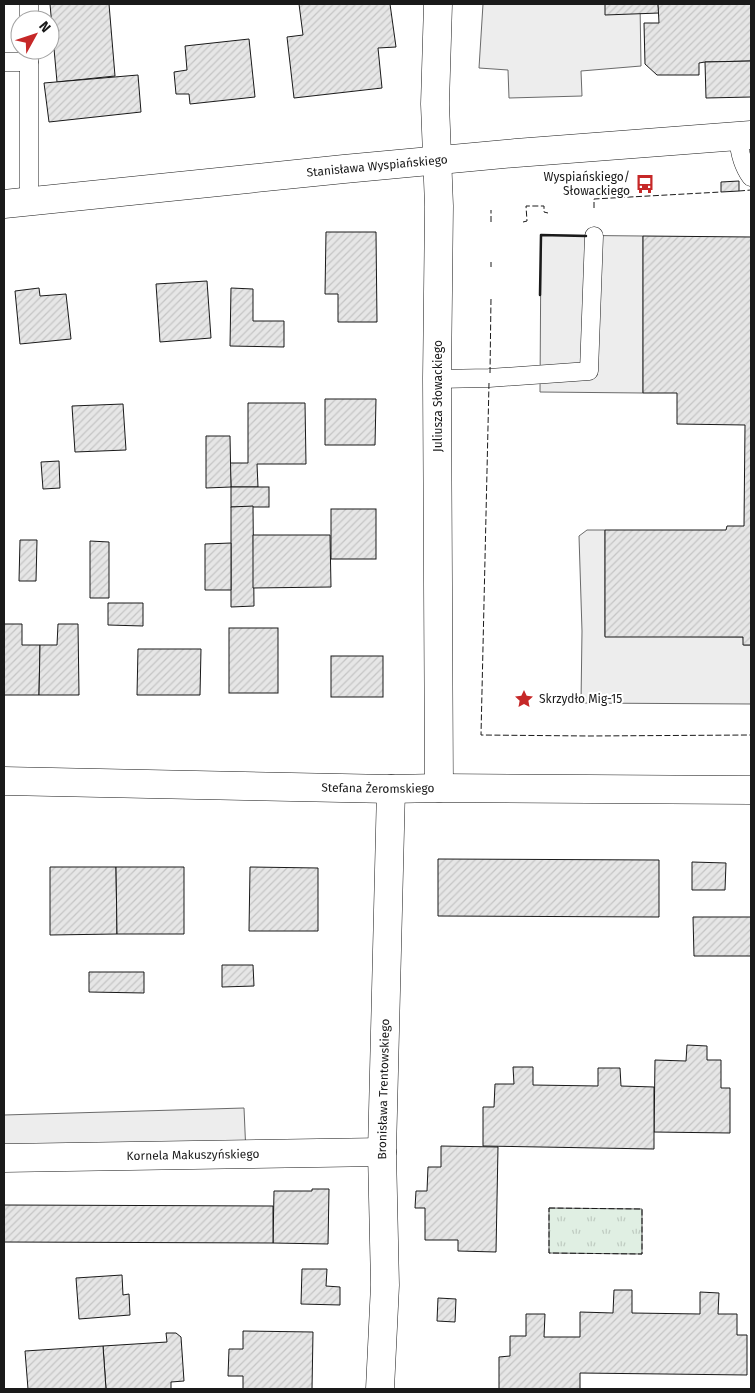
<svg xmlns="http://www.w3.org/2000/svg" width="755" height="1393" font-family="'Fira Sans',sans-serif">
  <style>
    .park { fill: url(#park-tufts); stroke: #6a6a6a }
    .parking { fill: #ededed; stroke: #6a6a6a }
    .building { fill: url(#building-hatch); stroke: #1a1a1a }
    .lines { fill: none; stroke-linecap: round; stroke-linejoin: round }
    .service-casing { stroke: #1a1a1a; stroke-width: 19 }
    .minor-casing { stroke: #1a1a1a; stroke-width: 29 }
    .service { stroke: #fff; stroke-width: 18 }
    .minor { stroke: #fff; stroke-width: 28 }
    .fence { stroke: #1a1a1a; stroke-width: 1; stroke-dasharray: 6 2.5; stroke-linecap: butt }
    .wall { stroke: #1a1a1a; stroke-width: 2.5 }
    .labels { text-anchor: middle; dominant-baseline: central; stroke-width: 4; stroke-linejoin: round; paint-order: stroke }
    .street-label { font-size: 12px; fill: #1a1a1a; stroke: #fff }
    .poi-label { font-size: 12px; fill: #1a1a1a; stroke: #fff; text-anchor: end }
  </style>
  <defs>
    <pattern id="park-tufts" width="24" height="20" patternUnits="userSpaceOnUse" patternTransform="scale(1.25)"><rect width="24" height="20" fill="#e0efe3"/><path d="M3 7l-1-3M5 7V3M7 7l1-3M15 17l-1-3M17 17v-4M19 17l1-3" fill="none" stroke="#c0ccc2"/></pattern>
    <pattern id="building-hatch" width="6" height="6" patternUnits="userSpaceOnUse" patternTransform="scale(1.25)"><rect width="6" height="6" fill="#e6e6e6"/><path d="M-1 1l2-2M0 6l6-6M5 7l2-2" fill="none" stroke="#c5c5c5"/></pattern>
  </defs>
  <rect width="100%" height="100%" fill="#fff"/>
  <!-- park -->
  <polygon class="park" points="549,1208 642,1209 642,1254 549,1253"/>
  <!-- parking -->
  <g class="parking">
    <polygon points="483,4 640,4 641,66 581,71 582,96 509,98 508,70 479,68"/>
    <polygon points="541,235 643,236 643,393 540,392"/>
    <polygon points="587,530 605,530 605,636 743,637 744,645 751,645 751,704 581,703 582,631 579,536"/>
    <polygon points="244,1108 246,1154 4,1158 4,1115"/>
  </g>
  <!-- building -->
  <g class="building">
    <polygon points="50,4 109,4 115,76 57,82"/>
    <polygon points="299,4 390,4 396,47 378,48 382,88 294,98 287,37 303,35"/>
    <polygon points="605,4 658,4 659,13 605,15"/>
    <polygon points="658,4 751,4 751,61 705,62 699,63 699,75 657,75 645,64 644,23 659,23"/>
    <polygon points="249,39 255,97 190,104 189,94 176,94 174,72 187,70 185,46"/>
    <polygon points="751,61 751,97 706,98 705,62"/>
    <polygon points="138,75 141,112 49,122 44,83"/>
    <polygon points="739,181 739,191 721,192 721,182"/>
    <polygon points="326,232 376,232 377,322 338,322 338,294 325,294"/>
    <polygon points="643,236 751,237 751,645 743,645 743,637 605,637 605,530 726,530 727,526 744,526 745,425 677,424 677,393 643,393"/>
    <polygon points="207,281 211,338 160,342 156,284"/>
    <polygon points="39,288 40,296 66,294 71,339 20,344 15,291"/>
    <polygon points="231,288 253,289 253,321 284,321 284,347 230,346"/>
    <polygon points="325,399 376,399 375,445 325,445"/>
    <polygon points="248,403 305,403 306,464 257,464 258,487 231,487 230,463 248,463"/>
    <polygon points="123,404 126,450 75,452 72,406"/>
    <polygon points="206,436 230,436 231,487 206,488"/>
    <polygon points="59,461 60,488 43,489 41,462"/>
    <rect x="231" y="487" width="38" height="20"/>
    <polygon points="253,506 254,606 231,607 231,507"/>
    <rect x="331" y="509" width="45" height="50"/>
    <polygon points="253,535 330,535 331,587 253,588"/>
    <polygon points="20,540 37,540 36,581 19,581"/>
    <polygon points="90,541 109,542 109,598 90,598"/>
    <polygon points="231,543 231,590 205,590 205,544"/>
    <polygon points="108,603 143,603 143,626 108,625"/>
    <polygon points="4,624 22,624 22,645 40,645 39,695 4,695"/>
    <polygon points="58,624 78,624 79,695 39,695 40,645 57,645"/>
    <rect x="229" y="628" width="49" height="65"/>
    <polygon points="138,649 201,649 200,695 137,695"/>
    <rect x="331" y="656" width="52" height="41"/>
    <polygon points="438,859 659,860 659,917 438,916"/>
    <polygon points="692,862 726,863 725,890 692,890"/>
    <polygon points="50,867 116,867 117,934 50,935"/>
    <polygon points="116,867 184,867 184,934 117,934"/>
    <polygon points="250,867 318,868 318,931 249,931"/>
    <polygon points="693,917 751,917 751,956 694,956"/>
    <polygon points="222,965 253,965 254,986 222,987"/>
    <polygon points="89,972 144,972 144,993 89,992"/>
    <polygon points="687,1045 707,1046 707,1060 721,1060 721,1088 730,1088 730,1133 654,1132 655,1060 686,1061"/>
    <polygon points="513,1067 533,1067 533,1085 598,1086 598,1068 620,1068 621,1086 654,1087 654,1149 483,1146 483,1107 494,1107 495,1084 514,1084"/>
    <polygon points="441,1146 498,1147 496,1252 458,1251 458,1240 425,1240 425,1208 415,1208 416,1191 427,1191 428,1167 441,1167"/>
    <polygon points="312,1189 329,1189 328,1244 273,1243 274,1191 312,1191"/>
    <polygon points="4,1205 273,1206 273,1243 4,1242"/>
    <polygon points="302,1269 327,1269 326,1286 340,1287 340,1305 301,1304"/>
    <polygon points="122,1275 123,1295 129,1294 130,1315 79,1319 76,1278"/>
    <polygon points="614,1290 632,1290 632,1313 700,1314 700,1292 719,1293 718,1314 737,1314 737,1335 747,1335 747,1375 580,1373 580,1389 499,1389 499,1357 510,1356 510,1336 526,1336 526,1314 545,1314 544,1337 580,1337 580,1312 613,1313"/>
    <polygon points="438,1298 456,1299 455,1322 437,1321"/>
    <polygon points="243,1331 313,1332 312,1389 243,1389 243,1376 228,1376 229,1349 243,1349"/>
    <polygon points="166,1333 176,1333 181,1337 184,1381 171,1382 171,1389 106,1389 103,1346 167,1342"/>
    <polygon points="103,1346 106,1389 28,1389 25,1351"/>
  </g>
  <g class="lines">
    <!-- service casing -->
    <g class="service-casing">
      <g id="service">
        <polyline points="29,4 29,20"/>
        <polyline points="4,62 29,62"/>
        <path d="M738 136C739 150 742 165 751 177"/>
        <polyline points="29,202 29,50"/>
        <polyline points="437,379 489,378 589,371 594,236"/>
      </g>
    </g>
    <!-- minor casing -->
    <g class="minor-casing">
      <g id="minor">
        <polyline points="438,4 435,104 439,206 437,379 439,788"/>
        <path id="s1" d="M4 204 344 169 516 153 751 135"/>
        <path id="s2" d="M4 781 391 789 439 788 751 790"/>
        <path id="s3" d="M4 1158 382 1152"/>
        <path id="s4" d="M380 1389 385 1285 382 1152 391 789"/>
      </g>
    </g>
    <!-- service -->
    <use href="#service" class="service"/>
    <!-- minor -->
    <use href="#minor" class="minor"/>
    <!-- fence -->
    <g class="fence">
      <polyline points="739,191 751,190"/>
      <polyline points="594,208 594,199 721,192"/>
      <polyline points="491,222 491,210"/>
      <polyline points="523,222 527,221 526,206 544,206 544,212 548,213"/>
      <polyline points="491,262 491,267"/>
      <polyline points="490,373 491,298"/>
      <polyline points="489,383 481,735 589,736 751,735"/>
      <polygon points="549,1208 642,1209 642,1254 549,1253"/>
    </g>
    <!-- wall -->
    <polyline class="wall" points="540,295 541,235 586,236"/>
  </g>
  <!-- icons -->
  <defs>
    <g id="bus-bare" transform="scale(1.5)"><path d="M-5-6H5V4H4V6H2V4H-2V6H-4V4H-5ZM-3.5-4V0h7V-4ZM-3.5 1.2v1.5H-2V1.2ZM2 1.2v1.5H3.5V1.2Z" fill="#c62828" stroke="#fff" stroke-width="2.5" paint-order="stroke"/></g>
    <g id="sight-bare" transform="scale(1.5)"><path d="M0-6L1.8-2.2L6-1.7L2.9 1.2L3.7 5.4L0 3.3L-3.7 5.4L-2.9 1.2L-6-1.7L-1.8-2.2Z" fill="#c62828" stroke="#fff" stroke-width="2.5" paint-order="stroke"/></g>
  </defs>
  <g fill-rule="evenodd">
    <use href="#bus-bare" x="645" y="184"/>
    <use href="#sight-bare" x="524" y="699"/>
  </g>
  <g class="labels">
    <!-- street labels -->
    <g class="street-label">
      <text stroke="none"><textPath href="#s1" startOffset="375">Stanisława Wyspiańskiego</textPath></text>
      <text transform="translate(438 396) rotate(-90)">Juliusza Słowackiego</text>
      <text stroke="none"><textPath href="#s2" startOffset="374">Stefana Żeromskiego</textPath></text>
      <text stroke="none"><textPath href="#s4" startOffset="300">Bronisława Trentowskiego</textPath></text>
      <text stroke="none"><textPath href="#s3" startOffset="189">Kornela Makuszyńskiego</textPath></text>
    </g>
    <!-- poi labels -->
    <g class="poi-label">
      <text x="630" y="177">Wyspiańskiego/<tspan x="630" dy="14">Słowackiego</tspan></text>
      <text x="539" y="699" text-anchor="start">Skrzydło Mig-15</text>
    </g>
  </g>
  <!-- border -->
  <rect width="755" height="1393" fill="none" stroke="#1a1a1a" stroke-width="10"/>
  <!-- north arrow -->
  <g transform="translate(35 35) rotate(50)"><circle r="24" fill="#ffffff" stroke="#a3a3a3"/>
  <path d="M0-4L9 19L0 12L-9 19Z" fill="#c62828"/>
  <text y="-8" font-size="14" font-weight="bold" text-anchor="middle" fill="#1a1a1a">N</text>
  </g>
</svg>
